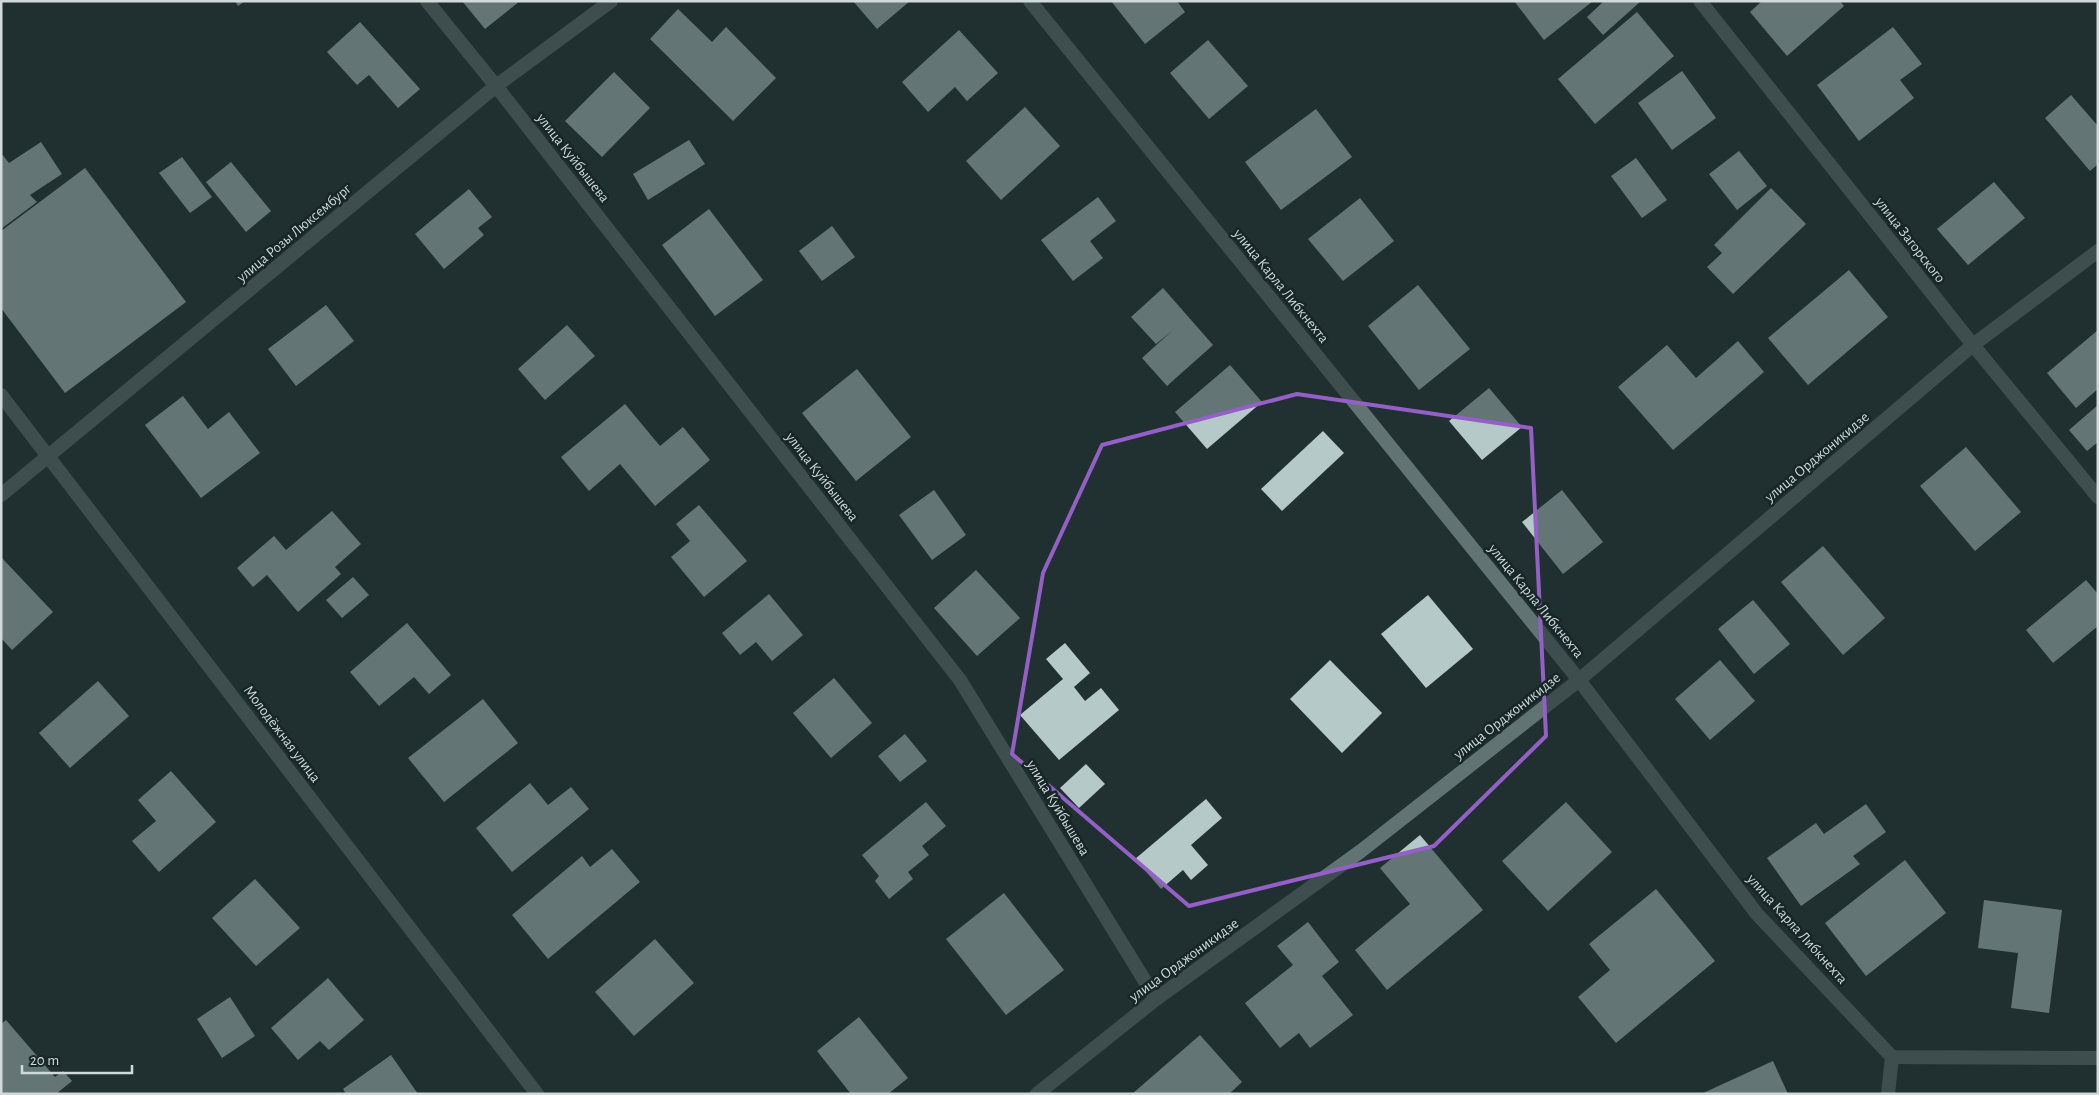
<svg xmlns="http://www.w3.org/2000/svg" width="2099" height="1095" font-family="'Alegreya Sans',sans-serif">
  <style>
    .building { fill: #b6c9c9 }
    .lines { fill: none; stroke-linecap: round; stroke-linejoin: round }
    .minor { stroke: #627373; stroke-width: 14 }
    .marked { fill: none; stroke: #9460c7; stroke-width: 4; stroke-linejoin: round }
    .labels { text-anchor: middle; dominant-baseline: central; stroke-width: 5; stroke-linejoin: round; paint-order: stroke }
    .street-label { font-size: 15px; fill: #d0dada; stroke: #172626 }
  </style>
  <rect width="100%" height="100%" fill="#213030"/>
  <!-- building -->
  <g class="building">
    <polygon points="235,1 245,1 238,6"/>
    <polygon points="462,1 520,1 485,29"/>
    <polygon points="853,1 910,1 877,29"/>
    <polygon points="1111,1 1177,1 1185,12 1145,44"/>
    <polygon points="1514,1 1593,1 1544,40"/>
    <polygon points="1604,1 1641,1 1603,35 1587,17"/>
    <polygon points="1762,1 1840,1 1844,6 1787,56 1750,12"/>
    <polygon points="678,9 712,42 726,27 776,78 733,121 650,39"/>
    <polygon points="1637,12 1674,56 1595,124 1558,79"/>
    <polygon points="360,22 420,89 398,108 369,75 357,85 327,52"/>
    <polygon points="1893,27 1922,64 1900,80 1914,98 1859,141 1817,85"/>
    <polygon points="959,30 998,73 967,101 955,87 928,112 902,82"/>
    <polygon points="1208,40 1248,86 1209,119 1170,73"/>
    <polygon points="1682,71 1716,118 1672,150 1638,103"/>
    <polygon points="614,72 650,108 602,157 565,121"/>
    <polygon points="2071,95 2098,126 2098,164 2090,171 2045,118"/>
    <polygon points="1025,107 1060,146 1001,200 966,161"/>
    <polygon points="1316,109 1352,157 1281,210 1245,162"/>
    <polygon points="689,140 705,164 648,200 633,174"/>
    <polygon points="41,142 62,174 30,195 37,202 1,229 1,153 9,163"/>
    <polygon points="1739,151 1767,186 1737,210 1709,174"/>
    <polygon points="182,157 212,197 190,213 159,173"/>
    <polygon points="1636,158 1667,200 1642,218 1611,176"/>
    <polygon points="231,162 271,211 246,232 206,182"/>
    <polygon points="85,168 186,302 65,393 1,308 1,231"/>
    <polygon points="1994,182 2025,218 1968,265 1937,229"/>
    <polygon points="1771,188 1806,224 1733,294 1707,267 1722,253 1714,245"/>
    <polygon points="469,189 492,217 478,228 484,235 444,269 415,234"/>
    <polygon points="1098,197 1116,221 1090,241 1103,258 1073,281 1041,240"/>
    <polygon points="1360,198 1394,241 1343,281 1308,239"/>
    <polygon points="709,209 763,280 715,316 662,245"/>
    <polygon points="832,226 855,257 822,281 799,251"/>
    <polygon points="1849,270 1888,317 1808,385 1768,338"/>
    <polygon points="1418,285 1470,349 1419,390 1368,326"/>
    <polygon points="1163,288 1213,345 1167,386 1142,358 1173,330 1156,344 1131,317"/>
    <polygon points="326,305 354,341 296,386 268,349"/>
    <polygon points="567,325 595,356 545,400 518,369"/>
    <polygon points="2098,330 2098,389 2076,408 2047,373"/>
    <polygon points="1738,341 1764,372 1673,450 1618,387 1667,345 1696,378"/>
    <polygon points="1230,365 1262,402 1207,449 1175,412"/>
    <polygon points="857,369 911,437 856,481 802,413"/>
    <polygon points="1489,388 1522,427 1482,460 1449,421"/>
    <polygon points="183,396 208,429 229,412 260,453 201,498 145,425"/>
    <polygon points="625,404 660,446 683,427 710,460 655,506 620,464 589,491 561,457"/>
    <polygon points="2098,405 2098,442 2087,451 2069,430"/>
    <polygon points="1323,431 1344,453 1282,511 1261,489"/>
    <polygon points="1966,447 2021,512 1975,551 1920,486"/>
    <polygon points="934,490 966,535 932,560 899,515"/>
    <polygon points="1562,490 1603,542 1563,574 1522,522"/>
    <polygon points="699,505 747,561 704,597 671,557 690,541 676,524"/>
    <polygon points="332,511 361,544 335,567 341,574 298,612 267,575 253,587 237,568 274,536 286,550"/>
    <polygon points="1823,546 1885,618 1843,655 1781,582"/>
    <polygon points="1,557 53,612 12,650 1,638"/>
    <polygon points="976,570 1020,618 977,656 934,608"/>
    <polygon points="353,577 369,595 342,618 326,600"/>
    <polygon points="2086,580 2098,594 2098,626 2053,663 2026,630"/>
    <polygon points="769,594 803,635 772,661 756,642 740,655 722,633"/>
    <polygon points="1428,595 1473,649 1426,688 1381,634"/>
    <polygon points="1753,600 1790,644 1754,674 1718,629"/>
    <polygon points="407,623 451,675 429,694 414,677 379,706 350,672"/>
    <polygon points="1065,643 1090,673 1074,687 1085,701 1101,688 1119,710 1059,760 1020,715 1063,679 1046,659"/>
    <polygon points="1330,660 1382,713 1342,753 1290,699"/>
    <polygon points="1720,660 1755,701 1710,740 1675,699"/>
    <polygon points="834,678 872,723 831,758 793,713"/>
    <polygon points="98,681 129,716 70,768 39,733"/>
    <polygon points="483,699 518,743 444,802 408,758"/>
    <polygon points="905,734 927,761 900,782 878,756"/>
    <polygon points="1086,764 1105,784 1079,808 1060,788"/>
    <polygon points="171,771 216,822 159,872 132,841 156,821 138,800"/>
    <polygon points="530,783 548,805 571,787 589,809 512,872 476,828"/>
    <polygon points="1206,799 1222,818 1191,845 1208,865 1191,880 1183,870 1161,889 1135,859"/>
    <polygon points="926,802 946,826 922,846 929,855 908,872 913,879 889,899 875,881 879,876 862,855"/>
    <polygon points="1566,802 1612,852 1548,911 1502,861"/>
    <polygon points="1866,804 1886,832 1853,856 1860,864 1801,906 1767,858 1816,823 1824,834"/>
    <polygon points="1420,835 1483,910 1387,990 1355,950 1410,904 1380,868"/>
    <polygon points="612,849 640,882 548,959 512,915 582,856 590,867"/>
    <polygon points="1905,860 1946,913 1866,976 1825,923"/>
    <polygon points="255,879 300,928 256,966 212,918"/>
    <polygon points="1656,889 1715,961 1616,1043 1578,997 1610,970 1589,944"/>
    <polygon points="1004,893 1064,970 1006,1015 946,939"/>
    <polygon points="1984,900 2062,910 2049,1013 2011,1008 2018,953 1978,948"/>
    <polygon points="1308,922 1339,962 1322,976 1353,1015 1310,1048 1299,1033 1280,1048 1245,1003 1293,965 1277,946"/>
    <polygon points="655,939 694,983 634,1036 595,992"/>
    <polygon points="328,978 364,1020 329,1050 320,1041 298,1060 271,1028"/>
    <polygon points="230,997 255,1036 222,1058 197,1019"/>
    <polygon points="859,1017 908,1078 888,1094 851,1094 817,1051"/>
    <polygon points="6,1020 55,1077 63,1071 72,1081 56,1094 1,1094 1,1024"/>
    <polygon points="1200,1035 1242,1082 1229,1094 1132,1094"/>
    <polygon points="391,1055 418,1094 346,1094 343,1089"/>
    <polygon points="1773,1061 1788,1094 1701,1094"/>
  </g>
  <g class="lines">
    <!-- minor -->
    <g class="minor">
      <polyline points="427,1 496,86 960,680 1156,999"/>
      <polyline points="1030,1 1579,680 1757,914 1892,1057 2098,1058"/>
      <polyline points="1700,1 1973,345 2098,497"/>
      <polyline points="1,395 537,1094"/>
      <polyline points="1,495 496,86 611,1"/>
      <polyline points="1037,1094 1156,999 1361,851 1579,680 1973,345 2098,251"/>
      <polyline points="1888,1094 1892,1057"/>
    </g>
  </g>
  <!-- marked area -->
  <path d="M0 0H2099V1095H0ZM1297 394 1531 428 1546 736 1434 846 1189 906 1012 754 1043 573 1102 445Z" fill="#213030" fill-opacity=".55" fill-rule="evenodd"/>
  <path class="marked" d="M1297 394 1531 428 1546 736 1434 846 1189 906 1012 754 1043 573 1102 445Z"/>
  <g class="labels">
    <!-- street labels -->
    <g class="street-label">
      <text transform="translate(573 158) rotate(52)">улица Куйбышева</text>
      <text transform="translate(294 233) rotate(-40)">улица Розы Люксембург</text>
      <text transform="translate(1910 240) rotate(52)">улица Загорского</text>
      <text transform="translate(1281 286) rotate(51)">улица Карла Либкнехта</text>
      <text transform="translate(1817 457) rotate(-40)">улица Орджоникидзе</text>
      <text transform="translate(822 477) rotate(52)">улица Куйбышева</text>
      <text transform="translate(1536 601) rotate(51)">улица Карла Либкнехта</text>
      <text transform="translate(1507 716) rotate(-38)">улица Орджоникидзе</text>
      <text transform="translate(282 734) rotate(53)">Молодёжная улица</text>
      <text transform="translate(1058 808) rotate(59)">улица Куйбышева</text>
      <text transform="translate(1797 929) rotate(48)">улица Карла Либкнехта</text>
      <text transform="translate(1184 960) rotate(-36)">улица Орджоникидзе</text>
    </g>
  </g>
  <!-- border -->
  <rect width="2099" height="1095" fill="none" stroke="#d0dada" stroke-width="5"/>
  <!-- scale -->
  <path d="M22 1065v8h110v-8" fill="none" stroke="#d0dada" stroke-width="2.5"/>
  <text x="30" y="1065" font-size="15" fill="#d0dada" stroke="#172626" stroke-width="4" paint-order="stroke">20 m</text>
</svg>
